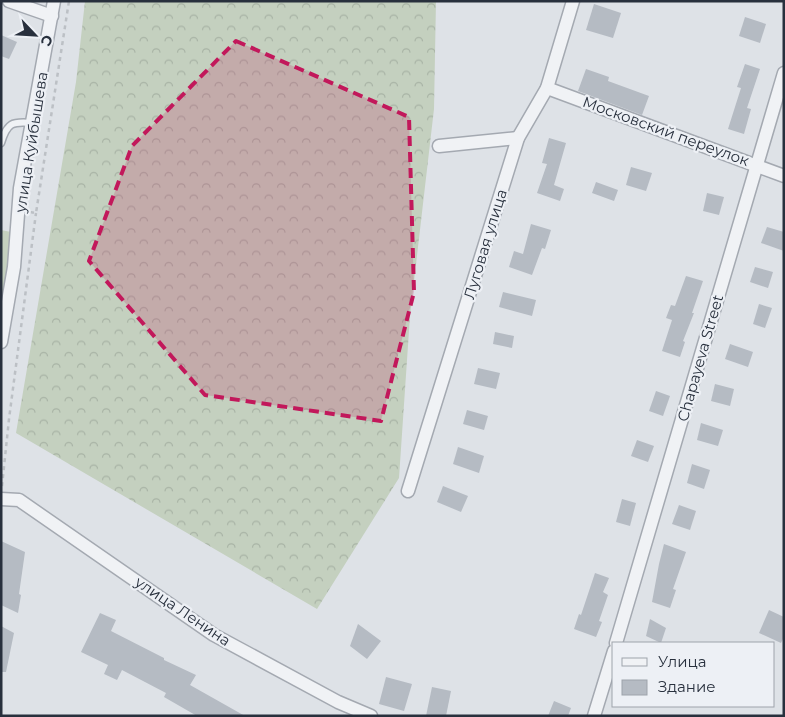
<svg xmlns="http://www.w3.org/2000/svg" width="785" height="717" font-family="Montserrat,sans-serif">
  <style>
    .green { fill: #c4d0bf }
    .forest { fill: url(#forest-crowns) }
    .building { fill: #b5bbc3 }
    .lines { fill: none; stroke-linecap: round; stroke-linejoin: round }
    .service-casing { stroke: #a4a9b1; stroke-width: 9 }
    .minor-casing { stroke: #a4a9b1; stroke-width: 15 }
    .path { stroke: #bcc0c5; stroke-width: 2.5; stroke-dasharray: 4 4; stroke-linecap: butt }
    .service { stroke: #f0f2f5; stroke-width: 6 }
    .minor { stroke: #f0f2f5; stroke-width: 12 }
    .marked { fill: #c2185b; fill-opacity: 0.2; stroke: #c2185b; stroke-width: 4; stroke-dasharray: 10 6; stroke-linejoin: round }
    .labels { text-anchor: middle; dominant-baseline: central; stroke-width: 4.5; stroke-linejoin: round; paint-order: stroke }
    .street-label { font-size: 15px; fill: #28303d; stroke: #edf0f5 }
  </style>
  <defs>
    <pattern id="forest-crowns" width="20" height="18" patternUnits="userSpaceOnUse" patternTransform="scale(1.25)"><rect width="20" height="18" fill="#c4d0bf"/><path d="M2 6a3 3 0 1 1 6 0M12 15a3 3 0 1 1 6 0" fill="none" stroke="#a8b3a5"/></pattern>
  </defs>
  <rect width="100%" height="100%" fill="#dee2e7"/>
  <!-- green -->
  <polygon class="green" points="1,230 11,232 12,237 1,304"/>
  <!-- forest -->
  <polygon class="forest" points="85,1 436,1 434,109 410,316 399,478 317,609 16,433 76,82"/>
  <!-- building -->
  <g class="building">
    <polygon points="594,4 621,13 613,38 586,30"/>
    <polygon points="745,17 766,24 760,43 739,36"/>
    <polygon points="1,35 17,42 9,59 1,56"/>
    <polygon points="745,64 760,69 747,108 751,109 744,134 728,129 741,88 737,87"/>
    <polygon points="586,69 609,77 608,81 649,96 642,115 578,91"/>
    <polygon points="549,138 566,143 554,185 564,189 560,201 537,193 547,164 542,163"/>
    <polygon points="631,167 652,173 646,191 626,185"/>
    <polygon points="596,182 618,190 614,201 592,193"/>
    <polygon points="707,193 724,197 719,215 703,211"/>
    <polygon points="531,224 551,230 545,249 542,248 532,275 509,267 514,251 523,254"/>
    <polygon points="767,227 784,232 784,251 761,243"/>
    <polygon points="755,267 773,272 768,288 750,282"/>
    <polygon points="686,276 703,281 692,313 694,313 683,341 685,342 680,357 662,351 672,320 666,318 671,305 675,306"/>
    <polygon points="503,292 536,300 532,316 499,307"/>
    <polygon points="759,304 772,308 765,328 753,324"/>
    <polygon points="495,332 514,336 512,348 493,344"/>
    <polygon points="730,344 753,352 748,367 725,359"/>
    <polygon points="478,368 500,373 496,389 474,384"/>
    <polygon points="715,384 734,389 730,406 711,401"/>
    <polygon points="656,391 670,396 663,416 649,411"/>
    <polygon points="467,410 488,416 484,430 463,424"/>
    <polygon points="701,423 723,430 718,446 697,440"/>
    <polygon points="637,440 654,446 648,462 631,456"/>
    <polygon points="458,447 484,456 479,473 453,464"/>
    <polygon points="692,464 710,470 704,489 687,483"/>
    <polygon points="443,486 468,496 461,512 437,502"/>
    <polygon points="622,499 636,503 630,526 616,522"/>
    <polygon points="679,505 696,511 690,530 672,524"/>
    <polygon points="1,541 25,552 19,594 21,595 18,613 1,605"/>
    <polygon points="664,544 686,552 673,589 676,590 670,608 652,602 659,564"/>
    <polygon points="595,573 609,578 603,592 608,595 599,621 602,622 596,637 574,629 579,614 581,615"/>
    <polygon points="769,610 784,617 784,637 781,643 759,633"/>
    <polygon points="100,613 116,620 111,631 164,658 164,660 196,675 190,685 245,716 197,716 164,697 166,693 122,670 117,680 104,674 108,665 81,652"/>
    <polygon points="650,619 666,628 661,643 646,636"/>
    <polygon points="358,624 381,641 367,659 350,646"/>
    <polygon points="1,626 14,633 6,672 1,672"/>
    <polygon points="386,677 412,684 404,711 379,704"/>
    <polygon points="432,687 451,691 446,716 426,716"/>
    <polygon points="554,701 571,708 568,716 548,716"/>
  </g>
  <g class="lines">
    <!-- service casing -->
    <g class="service-casing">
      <path id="service" d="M1 143C7 123 12 121 32 123"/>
    </g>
    <!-- minor casing -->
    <g class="minor-casing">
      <g id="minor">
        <polyline points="9,1 52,16"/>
        <polyline points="547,88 784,176"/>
        <polyline points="439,146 518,138"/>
        <polyline points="1,342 14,267 20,188 54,1"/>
        <polyline points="408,491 518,138 547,88 573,1"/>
        <polyline points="1,499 19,500 214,635 338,702 371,716"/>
        <polyline points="616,643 784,73"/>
        <polyline points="594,716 614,651"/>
      </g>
    </g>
    <!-- path -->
    <g class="path">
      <polyline points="30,212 36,213 69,1"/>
      <polyline points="2,486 9,419 36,213"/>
    </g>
    <!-- service -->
    <use href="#service" class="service"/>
    <!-- minor -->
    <use href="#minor" class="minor"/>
  </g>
  <!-- marked area -->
  <path class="marked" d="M236 41 409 117 414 292 381 421 205 395 89 261 132 146Z"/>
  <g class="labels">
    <!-- street labels -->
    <g class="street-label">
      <text transform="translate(666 131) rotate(20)">Московский переулок</text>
      <text transform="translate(31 142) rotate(-81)">улица Куйбышева</text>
      <text transform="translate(485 244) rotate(-73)">Луговая улица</text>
      <text transform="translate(700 358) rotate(-74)">Chapayeva Street</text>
      <text transform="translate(183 611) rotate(34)">улица Ленина</text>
    </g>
  </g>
  <!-- border -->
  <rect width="785" height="717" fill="none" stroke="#28303d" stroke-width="5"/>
  <!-- legend -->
  <rect x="612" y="642" width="162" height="65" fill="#edf0f5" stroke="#9ea3ab"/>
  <rect x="622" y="658" width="25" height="8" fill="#f0f2f5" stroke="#9ea3ab"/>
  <text x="658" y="667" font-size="15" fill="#28303d">Улица</text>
  <rect x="622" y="680" width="25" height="15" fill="#b5bbc3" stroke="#9ea3ab"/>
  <text x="658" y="692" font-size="15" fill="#28303d">Здание</text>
  <!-- north arrow -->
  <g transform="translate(35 35) rotate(115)" stroke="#edf0f5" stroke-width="4" paint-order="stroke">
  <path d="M0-4L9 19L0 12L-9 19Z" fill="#28303d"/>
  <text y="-8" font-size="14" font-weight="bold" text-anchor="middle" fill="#28303d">С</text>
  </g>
</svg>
